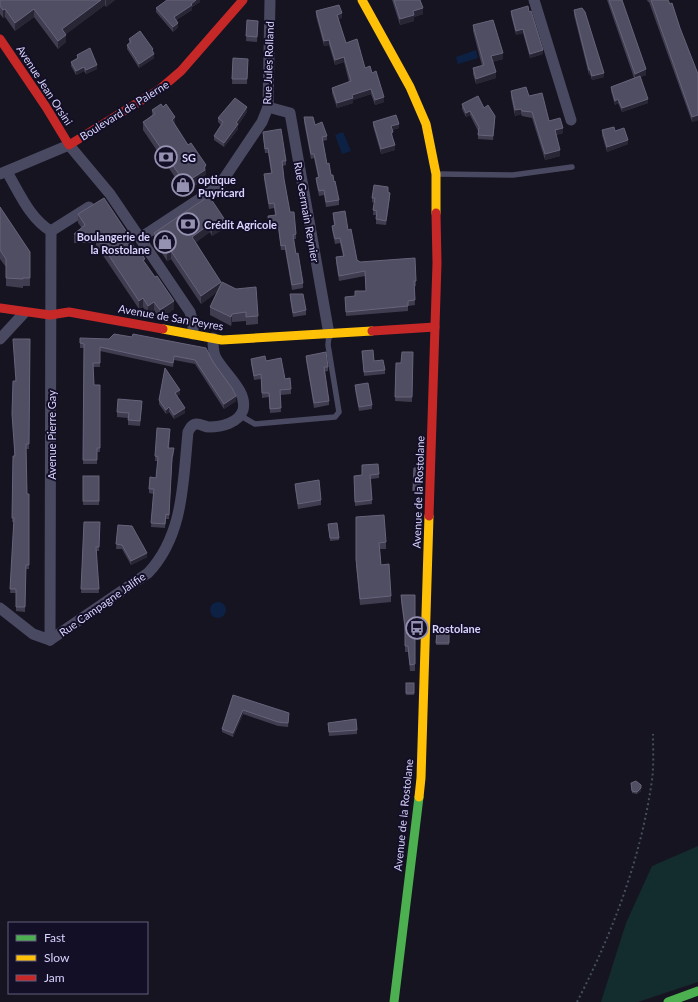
<svg xmlns="http://www.w3.org/2000/svg" width="698" height="1002" font-family="Lato,sans-serif">
  <style>
    .green { fill: #132c2d }
    .water { fill: #0d2144 }
    .lines { fill: none; stroke-linecap: round; stroke-linejoin: round }
    .path { stroke: #44505f; stroke-width: 2; stroke-dasharray: 2 3; stroke-linecap: butt }
    .lane { stroke: #4a4962; stroke-width: 5.5 }
    .street { stroke: #4a4962; stroke-width: 11 }
    .fast { stroke: #4caf50; stroke-width: 9 }
    .slow { stroke: #ffc107; stroke-width: 9 }
    .jam { stroke: #c62828; stroke-width: 9 }
    .wall { fill: #403d50 }
    .shaded-wall { fill: #282635 }
    .building { fill: #504e63; stroke: #66637b }
    .labels { text-anchor: middle; dominant-baseline: central; stroke-width: 4; stroke-linejoin: round; paint-order: stroke }
    .street-label { font-size: 11px; fill: #d9d4ff; stroke: #130f26 }
    .poi-label { font-size: 11px; font-weight: bold; fill: #d9d4ff; stroke: #130f26; text-anchor: start }
  </style>
  <rect width="100%" height="100%" fill="#161421"/>
  <!-- green -->
  <polygon class="green" points="698,846 698,982 638,1002 601,1002 626,923 652,866"/>
  <!-- water -->
  <g class="water">
    <polygon points="476,50 478,58 458,64 456,57"/>
    <polygon points="343,132 351,151 342,154 335,135"/>
    <circle cx="218" cy="610" r="8"/>
  </g>
  <g class="lines">
    <!-- path -->
    <path class="path" d="M577 1002C613 932 641 858 652 780 654 765 653 749 653 734"/>
    <!-- lane -->
    <g class="lane">
      <polyline points="437,174 513,175 572,167"/>
      <polyline points="241,416 255,424 335,417 339,412 328,345 329,335"/>
    </g>
    <!-- street -->
    <g class="street">
      <polyline points="534,0 571,120"/>
      <polyline points="268,107 290,113 329,334"/>
      <path d="M7 172C19 192 30 219 51 231"/>
      <polyline points="0,174 69,145 110,194 190,312 193,323 193,334"/>
      <polyline points="51,231 89,207"/>
      <polyline points="140,238 219,186 262,122 268,107 270,0"/>
      <polyline points="0,339 24,313"/>
      <polyline points="0,608 33,634 50,640"/>
      <path d="M50 640 148 573C184 535 183 481 188 432 190 428 192 424 197 424 201 424 205 427 209 427 221 427 239 423 243 410 248 390 223 373 215 356 213 351 213 344 213 338"/>
      <polyline points="50,640 51,231"/>
    </g>
    <!-- fast -->
    <g class="fast">
      <polyline points="394,1002 419,797"/>
      <polyline points="668,1002 698,991"/>
    </g>
    <!-- slow -->
    <g class="slow">
      <polyline points="362,0 410,87 426,124 436,174 436,213"/>
      <polyline points="163,329 222,340 372,331"/>
      <polyline points="419,797 421,778 429,516"/>
    </g>
    <!-- jam -->
    <g class="jam">
      <polyline points="0,39 46,107 69,145 160,89 181,71 243,0"/>
      <polyline points="0,308 50,315 69,312 163,329"/>
      <polyline points="372,331 435,327"/>
      <polyline points="429,516 437,263 436,213"/>
    </g>
  </g>
  <!-- wall -->
  <g class="wall">
    <polygon points="0,0 115,0 106,7 105,5 66,34 66,42 58,49 34,17 15,31 5,17 3,18 0,14"/>
    <polygon points="200,0 200,2 192,7 192,10 176,20 178,27 173,32 156,12 156,8"/>
    <polygon points="392,0 420,0 423,14 414,17 414,21 400,25"/>
    <polygon points="607,0 622,0 646,75 640,77 648,103 622,112 618,103 615,105 611,91 611,87 634,78"/>
    <polygon points="647,0 668,0 698,74 698,120 692,122 649,2 648,2"/>
    <polygon points="574,10 604,77 592,80 590,74 589,75 574,15"/>
    <polygon points="316,11 342,18 338,19 346,43 365,68 372,73 384,102 375,105 371,94 353,100 353,103 337,108 332,93 332,88 349,82 344,62 335,65 329,45 324,46 316,16"/>
    <polygon points="511,11 543,54 530,58 523,33 516,35 511,15"/>
    <polygon points="247,20 258,21 257,42 246,41"/>
    <polygon points="473,25 503,59 492,62 496,78 476,84 473,74 473,68 482,66 473,31"/>
    <polygon points="129,39 153,52 154,58 139,68 127,49 127,45 129,43"/>
    <polygon points="77,55 97,69 86,74 84,71 76,75 71,66 71,62 77,58"/>
    <polygon points="233,58 248,59 247,84 232,84"/>
    <polygon points="511,91 529,96 549,121 563,133 556,135 560,156 545,160 532,118 522,116 521,114 515,116 511,97"/>
    <polygon points="462,104 484,108 495,121 493,140 478,139 478,131 470,115 466,117 462,109"/>
    <polygon points="152,110 175,125 206,174 205,175 205,179 185,192 143,130 143,122 152,115"/>
    <polygon points="247,112 238,125 238,129 224,147 214,140 214,136 221,125 218,122 218,118"/>
    <polygon points="304,117 315,125 327,136 327,140 323,141 327,164 331,175 339,200 339,205 326,207 324,195 319,196 316,182 316,178 318,177 314,158 311,159 304,122"/>
    <polygon points="373,122 399,128 392,130 393,136 392,137 395,150 381,154 373,126"/>
    <polygon points="602,130 615,131 628,144 607,152 602,135"/>
    <polygon points="263,132 286,161 286,165 283,166 284,179 290,212 296,234 296,239 293,239 296,254 303,283 303,288 292,290 285,250 281,250 278,227 269,229 268,216 275,215 274,208 269,209 264,179 264,174 271,173 268,153 265,153 263,137"/>
    <polygon points="388,192 390,197 386,225 376,224 376,215 373,215 374,203 372,202 372,198"/>
    <polygon points="209,196 225,228 212,236 210,232 196,242 221,285 258,316 258,324 246,325 246,321 232,322 231,326 210,315 210,307 217,292 201,304 171,259 167,261 154,241 154,233"/>
    <polygon points="0,207 30,252 30,286 23,286 23,288 6,286 6,267 0,259"/>
    <polygon points="333,213 348,230 357,260 360,262 416,281 416,286 414,286 415,305 408,306 408,311 346,316 345,297 355,296 366,291 365,276 339,281 336,262 336,257 343,256 340,243 335,244 332,230 332,226 334,225 333,218"/>
    <polygon points="78,214 128,238 145,263 174,309 160,319 154,310 148,315 143,307 139,309 96,245 96,243 74,243 74,234 82,228 78,223"/>
    <polygon points="290,294 306,310 306,315 293,317 290,299"/>
    <polygon points="80,338 213,362 236,401 224,409 195,364 174,360 173,367 100,351 100,367 93,367 94,385 100,385 100,452 97,452 97,464 83,464 84,348 80,348"/>
    <polygon points="30,339 29,449 26,449 27,494 29,494 29,569 26,569 25,612 16,611 16,593 10,593 14,522 12,522 13,456 14,456 15,381"/>
    <polygon points="362,351 385,370 385,374 364,376"/>
    <polygon points="413,352 412,402 395,401 396,363 401,363"/>
    <polygon points="306,356 328,367 328,371 324,372 329,401 329,405 314,408 306,360"/>
    <polygon points="251,359 266,361 285,379 291,389 291,394 280,395 281,412 270,413 269,397 262,398 261,379 254,380 251,363"/>
    <polygon points="355,385 372,405 372,409 359,411 355,390"/>
    <polygon points="180,394 177,396 185,413 174,419 169,412 166,414 159,404 159,400"/>
    <polygon points="142,406 140,426 128,425 128,418 117,417 117,412"/>
    <polygon points="170,434 169,448 174,452 172,462 169,519 166,519 165,528 151,527 153,494 149,493 149,489 156,478 158,461 155,461 155,456"/>
    <polygon points="414,468 421,468 420,495 413,495"/>
    <polygon points="379,474 379,478 371,479 372,504 355,506 354,476"/>
    <rect x="83" y="476" width="16" height="29"/>
    <polygon points="295,484 321,500 321,505 298,509 295,488"/>
    <polygon points="356,517 386,542 386,549 380,549 381,565 391,596 391,602 360,605 356,565"/>
    <polygon points="84,522 100,522 99,551 96,551 99,593 81,593"/>
    <polygon points="328,524 339,538 339,540 330,541"/>
    <polygon points="118,525 147,557 131,565 122,549 116,549"/>
    <polygon points="401,595 415,595 415,671 410,671 408,652 405,652 405,632 401,602"/>
    <polygon points="437,632 449,633 449,645 436,645"/>
    <polygon points="414,683 414,695 406,695 406,693"/>
    <polygon points="233,695 289,717 288,727 278,726 243,714 233,737 222,732 222,729"/>
    <polygon points="328,723 357,730 357,734 329,736"/>
    <polygon points="631,783 641,791 637,794 632,793"/>
  </g>
  <!-- shaded-wall -->
  <g class="shaded-wall">
    <polygon points="101,0 105,0 105,5 62,37 62,29"/>
    <polygon points="106,0 115,0 106,7"/>
    <polygon points="196,0 200,0 200,2 192,7 192,10 174,21 174,17"/>
    <polygon points="423,8 423,14 414,17 414,21 400,25 400,19 413,11"/>
    <polygon points="5,9 5,17 3,18 3,10"/>
    <polygon points="34,9 34,17 15,31 15,23"/>
    <polygon points="342,13 342,18 337,20 337,15"/>
    <polygon points="178,23 178,27 173,32 173,27"/>
    <polygon points="523,29 523,33 516,35 516,31"/>
    <polygon points="66,35 66,42 58,49 58,41"/>
    <polygon points="329,40 329,45 324,46 324,41"/>
    <polygon points="543,50 543,54 530,58 530,54"/>
    <polygon points="503,53 503,59 491,62 491,56"/>
    <polygon points="154,54 154,58 139,68 139,64"/>
    <polygon points="344,57 344,62 335,65 335,60"/>
    <polygon points="97,65 97,69 86,74 86,70"/>
    <polygon points="84,67 84,71 76,75 76,71"/>
    <polygon points="646,69 646,75 635,79 635,74"/>
    <polygon points="589,70 590,70 590,74 589,75"/>
    <polygon points="496,72 496,78 476,84 476,79"/>
    <polygon points="604,73 604,77 592,80 592,76"/>
    <polygon points="371,89 371,94 353,100 353,103 337,108 337,103 352,95"/>
    <polygon points="384,97 384,102 375,105 375,100"/>
    <polygon points="618,99 618,103 615,105 615,101"/>
    <polygon points="648,99 648,103 622,112 622,108"/>
    <polygon points="247,107 247,112 238,125 238,129 224,147 224,143 236,123"/>
    <polygon points="521,109 521,114 515,116 515,110"/>
    <polygon points="470,111 470,115 466,117 466,113"/>
    <polygon points="698,115 698,120 692,122 692,117"/>
    <polygon points="175,117 175,126 172,120"/>
    <polygon points="399,124 399,128 391,130 391,126"/>
    <polygon points="563,128 563,133 555,135 555,130"/>
    <polygon points="393,132 393,136 391,137 391,133"/>
    <polygon points="628,140 628,144 607,152 607,147"/>
    <polygon points="395,145 395,150 381,154 381,149"/>
    <polygon points="560,150 560,156 545,160 545,154"/>
    <polygon points="206,165 206,174 205,175 205,179 185,192 185,183 204,168"/>
    <polygon points="390,193 390,197 386,225 386,221"/>
    <polygon points="225,220 225,228 212,236 212,228"/>
    <polygon points="210,224 210,232 192,245 192,237"/>
    <polygon points="171,251 171,259 167,261 167,253"/>
    <polygon points="221,282 221,289 201,304 201,296"/>
    <polygon points="143,298 143,307 139,309 139,301"/>
    <polygon points="174,301 174,309 160,319 160,310"/>
    <polygon points="154,302 154,310 148,315 148,306"/>
    <polygon points="232,314 232,322 231,326 231,317"/>
    <polygon points="180,390 180,394 175,397 175,393"/>
    <polygon points="236,396 236,401 224,409 224,404"/>
    <polygon points="169,407 169,412 166,414 166,410"/>
    <polygon points="185,408 185,413 174,419 174,415"/>
    <polygon points="174,448 174,452 172,462 169,519 172,458"/>
    <polygon points="147,553 147,557 131,565 131,561"/>
    <polygon points="243,710 243,714 233,737 233,733"/>
    <polygon points="641,788 641,791 637,794 637,792"/>
  </g>
  <!-- building -->
  <g class="building">
    <polygon points="0,0 101,0 62,29 66,35 58,41 34,9 15,23 5,9 3,10 0,6"/>
    <polygon points="167,0 196,0 191,4 192,5 174,17 178,23 173,27 156,8"/>
    <polygon points="394,0 420,0 423,8 413,11 414,15 400,19"/>
    <polygon points="609,0 622,0 646,69 635,74"/>
    <polygon points="651,0 668,0 670,4 672,3 680,28 698,74 698,115 692,117"/>
    <polygon points="339,5 342,13 337,15 346,43 357,39 365,68 370,66 372,73 376,71 384,97 375,100 371,89 352,95 353,98 337,103 332,88 351,81 344,57 335,60 329,40 324,41 316,11"/>
    <polygon points="528,6 529,12 531,11 543,50 530,54 523,29 516,31 511,11"/>
    <polygon points="582,8 585,12 604,73 592,76 590,70 589,70 574,10"/>
    <polygon points="247,20 258,21 257,37 246,36"/>
    <polygon points="493,20 503,53 491,56 496,72 476,79 473,68 484,65 473,25"/>
    <polygon points="140,31 153,49 152,50 154,54 139,64 127,45 131,42 129,39"/>
    <polygon points="90,48 97,65 86,70 84,67 76,71 71,62 78,58 77,55"/>
    <polygon points="233,58 248,59 247,79 232,79"/>
    <polygon points="640,76 648,99 622,108 618,99 615,101 611,87"/>
    <polygon points="526,87 529,96 542,93 549,121 560,118 563,128 555,130 560,150 545,154 532,112 522,111 521,109 515,110 511,91"/>
    <polygon points="478,96 484,108 488,105 495,116 493,136 478,135 479,127 470,111 466,113 462,104"/>
    <polygon points="235,98 247,107 236,123 238,124 224,143 214,136 223,122 218,118"/>
    <polygon points="161,104 163,107 166,104 175,117 172,120 188,145 191,143 206,165 204,168 205,170 185,183 143,122 155,114 152,110"/>
    <polygon points="396,115 399,124 391,126 393,132 391,133 395,145 381,149 373,122"/>
    <polygon points="304,117 313,117 315,125 322,122 327,136 322,137 327,164 329,163 331,175 333,175 334,182 335,181 339,200 326,202 324,190 319,191 316,178 319,177 314,154 311,154"/>
    <polygon points="614,127 615,131 624,128 628,140 607,147 602,130"/>
    <polygon points="281,129 286,161 282,161 284,179 290,212 294,212 296,234 293,235 296,254 298,253 303,283 292,285 285,245 281,246 278,223 269,224 268,216 276,215 274,203 269,204 264,174 272,173 268,148 265,149 263,132"/>
    <polygon points="374,185 388,187 388,192 390,193 386,221 376,219 377,211 373,210 375,198 372,198"/>
    <polygon points="209,196 225,220 212,228 210,224 192,237 221,282 201,296 171,251 167,253 154,233"/>
    <polygon points="104,198 128,234 126,235 138,252 140,251 145,259 143,260 155,277 157,276 174,301 160,310 154,302 148,306 143,298 139,301 96,236 99,234 74,234 85,225 78,214"/>
    <polygon points="0,207 30,252 30,278 23,278 23,279 6,278 6,259 0,250"/>
    <polygon points="345,211 348,230 351,229 357,260 360,262 415,258 416,281 414,281 415,300 408,301 408,306 346,312 345,297 355,296 355,291 366,291 365,271 339,276 336,257 344,256 340,238 335,239 332,226 335,225 333,213"/>
    <polygon points="222,282 236,289 256,287 258,316 246,317 246,312 232,314 231,317 210,307"/>
    <polygon points="290,294 303,294 306,310 293,313"/>
    <polygon points="114,334 132,337 133,334 206,348 213,362 232,388 236,396 224,404 195,360 174,356 173,363 100,347 100,363 93,363 94,385 100,385 100,448 97,448 97,460 83,460 84,344 80,343 80,338 109,339"/>
    <polygon points="13,339 30,339 29,444 26,444 27,494 29,494 29,565 26,565 25,607 16,607 16,589 10,589 14,518 12,518 13,456 15,456 12,414 13,381 16,381"/>
    <polygon points="373,350 374,361 383,360 385,370 364,372 362,351"/>
    <polygon points="326,352 328,367 324,367 329,401 314,403 306,356"/>
    <polygon points="402,352 413,352 412,397 395,397 396,363 401,363"/>
    <polygon points="265,356 266,361 281,358 285,379 290,378 291,389 280,390 281,408 270,409 269,393 262,393 261,374 254,376 251,359"/>
    <polygon points="165,368 180,390 175,393 185,408 174,415 169,407 166,410 159,400"/>
    <polygon points="368,383 372,405 359,407 355,385"/>
    <polygon points="118,399 142,401 140,421 128,420 129,413 117,412"/>
    <polygon points="157,428 170,429 168,448 174,448 172,458 169,515 166,514 165,524 151,523 154,489 149,489 150,477 156,478 158,457 155,456"/>
    <polygon points="378,464 379,474 370,475 372,500 355,502 354,476 362,475 362,465"/>
    <polygon points="414,468 421,468 420,491 413,491"/>
    <rect x="83" y="476" width="16" height="25"/>
    <polygon points="319,480 321,500 298,504 295,484"/>
    <polygon points="384,515 386,542 379,543 381,565 389,564 391,596 360,599 356,559 356,517"/>
    <polygon points="84,522 100,522 99,547 96,547 99,589 81,589"/>
    <polygon points="337,523 339,538 330,538 328,524"/>
    <polygon points="118,525 132,526 147,553 131,561 122,545 116,544"/>
    <polygon points="401,595 415,595 415,664 410,665 408,646 405,646 405,626"/>
    <polygon points="437,632 449,633 449,643 436,643"/>
    <rect x="406" y="683" width="8" height="10"/>
    <polygon points="233,695 289,713 288,723 278,722 243,710 233,733 222,729"/>
    <polygon points="356,719 357,730 329,732 328,723"/>
    <polygon points="636,781 641,785 641,788 637,792 632,791 631,783"/>
  </g>
  <!-- icons -->
  <defs>
    <g id="bank-ring" transform="scale(1.15)"><circle r="9.5" fill="#130f26" stroke="#9591b1" stroke-width="1.5"/><path d="M-6-4H6V4H-6ZM0-2.3a2.3 2.3 0 1 0 0 4.6a2.3 2.3 0 1 0 0-4.6Z" fill="#9591b1"/></g>
    <g id="shop-ring" transform="scale(1.15)"><circle r="9.5" fill="#130f26" stroke="#9591b1" stroke-width="1.5"/><path d="M-5-2.5h2.3a2.7 3.5 0 0 1 5.4 0H5L5.5 6h-11ZM-1.5-2.5h3a1.5 2.3 0 0 0-3 0Z" fill="#9591b1"/></g>
    <g id="bus-ring" transform="scale(1.15)"><circle r="9.5" fill="#130f26" stroke="#9591b1" stroke-width="1.5"/><path d="M-5-6H5V4H4V6H2V4H-2V6H-4V4H-5ZM-3.5-4V0h7V-4ZM-3.5 1.2v1.5H-2V1.2ZM2 1.2v1.5H3.5V1.2Z" fill="#9591b1"/></g>
  </defs>
  <g fill-rule="evenodd">
    <use href="#bank-ring" x="166" y="157"/>
    <use href="#shop-ring" x="183" y="185"/>
    <use href="#bank-ring" x="188" y="224"/>
    <use href="#shop-ring" x="165" y="242"/>
    <use href="#bus-ring" x="417" y="628"/>
  </g>
  <g class="labels">
    <!-- street labels -->
    <g class="street-label">
      <text transform="translate(268 63) rotate(-88)">Rue Jules Rolland</text>
      <text transform="translate(45 85) rotate(57)">Avenue Jean Orsini</text>
      <text transform="translate(124 110) rotate(-32)">Boulevard de Palerne</text>
      <text transform="translate(307 212) rotate(80)">Rue Germain Reynier</text>
      <text transform="translate(171 317) rotate(10)">Avenue de San Peyres</text>
      <text transform="translate(51 435) rotate(-90)">Avenue Pierre Gay</text>
      <text transform="translate(418 492) rotate(-88)">Avenue de la Rostolane</text>
      <text transform="translate(102 604) rotate(-35)">Rue Campagne Jalifie</text>
      <text transform="translate(403 815) rotate(-84)">Avenue de la Rostolane</text>
    </g>
    <!-- poi labels -->
    <g class="poi-label">
      <text x="182" y="157">SG</text>
      <text x="198" y="179">optique<tspan x="198" dy="13">Puyricard</tspan></text>
      <text x="204" y="224">Crédit Agricole</text>
      <text x="150" y="236" text-anchor="end">Boulangerie de<tspan x="150" dy="13">la Rostolane</tspan></text>
      <text x="432" y="628">Rostolane</text>
    </g>
  </g>
  <!-- legend -->
  <rect x="8" y="922" width="140" height="72" fill="#130f26" stroke="#625e7d"/>
  <rect x="16" y="935" width="20" height="6" fill="#4caf50" stroke="#625e7d"/>
  <text x="44" y="942" font-size="12" fill="#d9d4ff">Fast</text>
  <rect x="16" y="955" width="20" height="6" fill="#ffc107" stroke="#625e7d"/>
  <text x="44" y="962" font-size="12" fill="#d9d4ff">Slow</text>
  <rect x="16" y="975" width="20" height="6" fill="#c62828" stroke="#625e7d"/>
  <text x="44" y="982" font-size="12" fill="#d9d4ff">Jam</text>
</svg>
